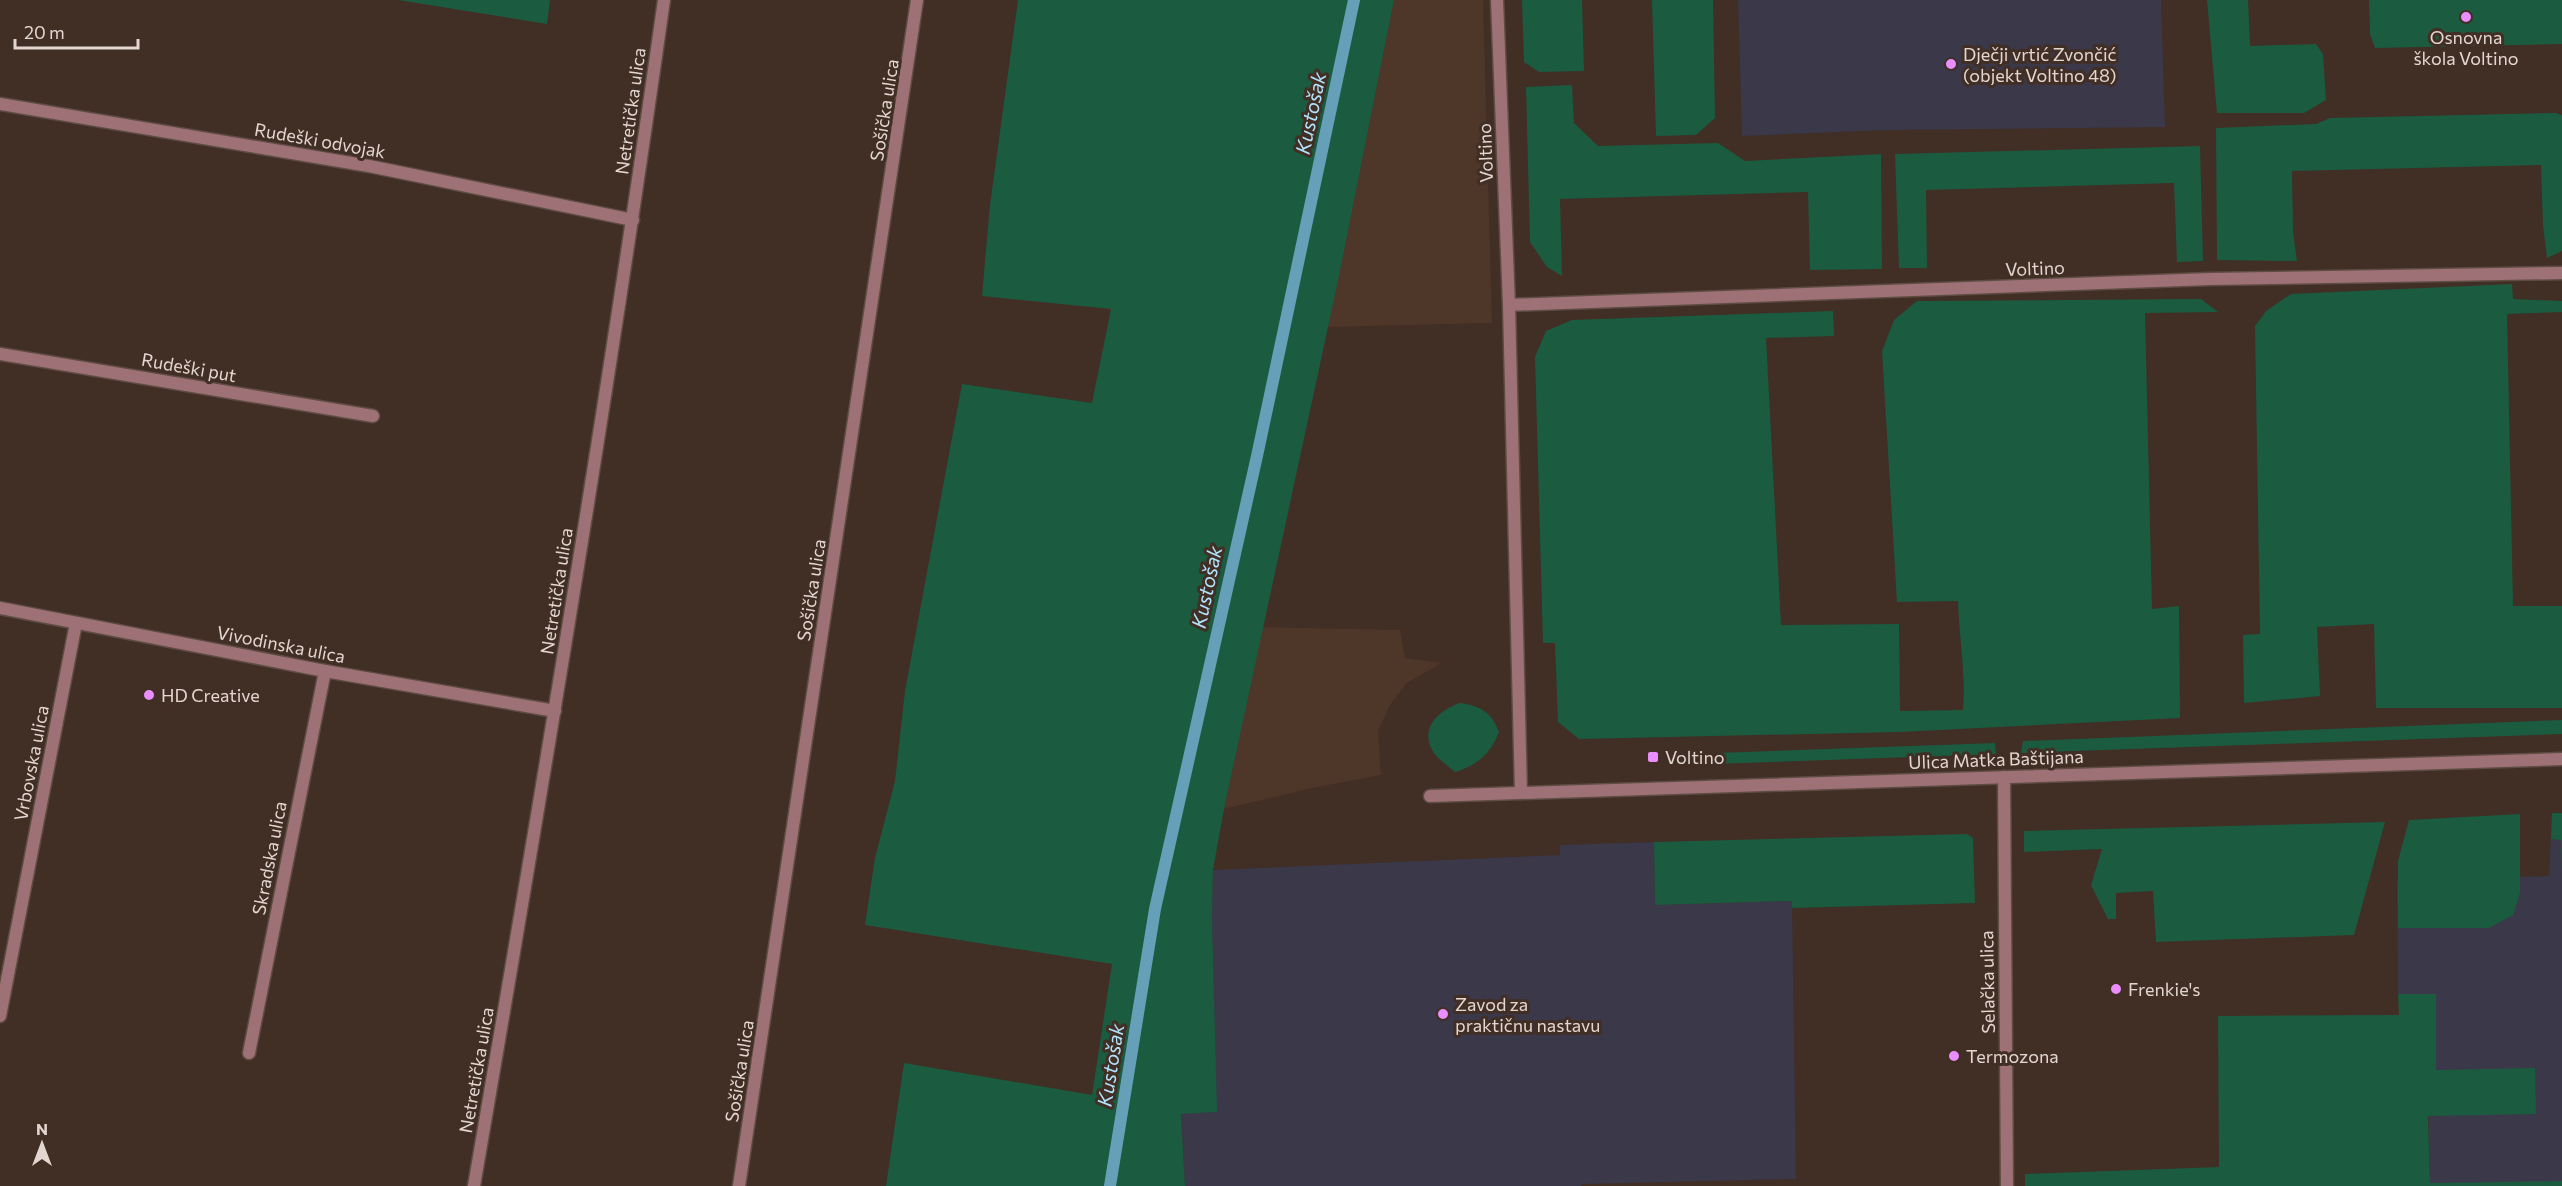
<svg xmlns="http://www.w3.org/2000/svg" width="2562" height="1186" font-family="Commissioner,sans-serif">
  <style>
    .built { fill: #4e3628 }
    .education { fill: #3a3849 }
    .green { fill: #1b5b40 }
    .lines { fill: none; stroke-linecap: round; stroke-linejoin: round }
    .stream { stroke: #66a0b8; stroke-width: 12 }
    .minor-casing { stroke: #5e4c43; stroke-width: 15 }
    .minor { stroke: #9d7176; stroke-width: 12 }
    .poi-dot { fill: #ea8dfd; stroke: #412e24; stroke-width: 2 }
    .labels { text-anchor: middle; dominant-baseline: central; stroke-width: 6; stroke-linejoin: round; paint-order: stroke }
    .poi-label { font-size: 18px; fill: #e3d6d0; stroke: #412e24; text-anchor: start }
    .street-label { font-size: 18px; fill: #e3d6d0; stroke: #412e24 }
    .water-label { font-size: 20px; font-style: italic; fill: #b1e3fc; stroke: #412e24 }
  </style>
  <rect width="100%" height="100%" fill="#412e24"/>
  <!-- built -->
  <g class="built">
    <polygon points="1394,0 1483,0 1492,323 1328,327"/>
    <polygon points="1262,627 1400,630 1405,658 1442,663 1407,683 1390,705 1378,731 1381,775 1312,788 1224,809"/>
  </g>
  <!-- education -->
  <g class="education">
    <polygon points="1738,0 2161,0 2165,127 1885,130 1742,136"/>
    <polygon points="2552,813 2562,813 2562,1186 2430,1186 2426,994 2398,994 2397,879 2549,876"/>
    <polygon points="1654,842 1655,905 1792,901 1796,1179 1582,1184 1581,1186 1185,1186 1181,1113 1216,1112 1212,919 1213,870 1560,855 1560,845"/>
  </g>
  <!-- green -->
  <g class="green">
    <polygon points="398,0 550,0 547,24"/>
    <polygon points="1018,0 1394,0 1338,281 1224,809 1213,870 1212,919 1217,1112 1181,1114 1185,1186 886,1186 904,1063 1092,1095 1112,964 865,925 875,858 895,781 905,691 962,384 1092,403 1111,309 982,296 990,205"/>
    <polygon points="1522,0 1582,0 1584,71 1539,72 1524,62"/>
    <polygon points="1652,0 1713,0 1715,118 1696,135 1656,136"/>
    <polygon points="2207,0 2248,0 2250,46 2316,44 2323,54 2326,100 2304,113 2217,113"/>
    <polygon points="2369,0 2562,0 2562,44 2375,48 2370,34"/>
    <polygon points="1572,85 1574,123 1598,146 1718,143 1745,161 1881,154 1882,269 1810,270 1808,192 1560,199 1562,276 1547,267 1530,242 1526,87"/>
    <polygon points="2556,113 2562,115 2562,251 2547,258 2543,226 2541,165 2292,171 2293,232 2297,261 2217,260 2216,128 2316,124 2330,118"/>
    <polygon points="2200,146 2203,261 2177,262 2174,183 1926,190 1927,268 1899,268 1895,154"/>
    <polygon points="2512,284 2513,299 2562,301 2562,312 2507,314 2513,606 2562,606 2562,708 2376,708 2374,624 2317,627 2320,696 2244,703 2243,635 2260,634 2255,326 2266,311 2291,294"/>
    <path d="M2201 299 2218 312 2145 313 2152 609 2179 606 2180 718 1899 732 1579 739 1558 722 1555 643H1543L1535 357 1546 331 1572 320 1833 311 1834 336 1766 338 1781 625 1899 624 1900 711 1963 710C1966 674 1959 637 1958 601L1897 602 1882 351 1894 320 1917 301Z"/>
    <path d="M1460 703C1480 706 1492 712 1499 732 1490 754 1478 765 1455 772 1448 766 1439 760 1434 753 1418 730 1438 710 1460 703Z"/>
    <polygon points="2562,720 2562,734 2021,753 2023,741"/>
    <polygon points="1995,743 1996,754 1715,764 1715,753"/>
    <polygon points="2552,813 2562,813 2562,869 2561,840 2551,839"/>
    <polygon points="2520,814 2520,893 2513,915 2489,928 2398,928 2398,861 2409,820"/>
    <polygon points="2385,822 2354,935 2156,942 2153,891 2116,893 2116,919 2108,919 2091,885 2102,849 2024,852 2024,831"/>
    <polygon points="1967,834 1973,838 1975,903 1792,908 1792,901 1655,905 1654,842"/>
    <polygon points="2398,994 2436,994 2436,1070 2535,1068 2536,1114 2428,1116 2430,1183 2562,1181 2562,1186 2025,1186 2025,1174 2219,1167 2218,1016 2399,1015"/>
  </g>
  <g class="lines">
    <!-- stream -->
    <polyline class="stream" points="1110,1186 1155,909 1257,456 1354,0"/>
    <!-- minor casing -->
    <g class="minor-casing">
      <g id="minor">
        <polyline points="1497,0 1509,305 1521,793"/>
        <polyline points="0,104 369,166 633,220"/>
        <polyline points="1509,305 2210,279 2562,273"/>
        <polyline points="0,354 373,416"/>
        <polyline points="0,608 325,671 555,711"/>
        <polyline points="2004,777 2007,1186"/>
        <polyline points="1430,796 2562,759"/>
        <polyline points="0,1016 76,623"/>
        <polyline points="249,1053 325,671"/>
        <path d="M474 1186C542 791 608 397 664 0"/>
        <polyline points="739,1186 917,0"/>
      </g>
    </g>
    <!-- minor -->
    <use href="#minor" class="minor"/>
  </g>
  <!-- markers -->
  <g class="poi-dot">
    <circle cx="2466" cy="17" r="6"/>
    <circle cx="1951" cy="64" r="6"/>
    <circle cx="149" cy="695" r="6"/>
    <rect x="1647" y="751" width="12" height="12" rx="3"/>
    <circle cx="2116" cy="989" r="6"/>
    <circle cx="1443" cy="1014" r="6"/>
    <circle cx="1954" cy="1056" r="6"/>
  </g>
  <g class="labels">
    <!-- poi labels -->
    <g class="poi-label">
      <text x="2466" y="37" text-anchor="middle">Osnovna<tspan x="2466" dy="21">škola Voltino</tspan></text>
      <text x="1963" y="54">Dječji vrtić Zvončić<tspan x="1963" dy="21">(objekt Voltino 48)</tspan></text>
      <text x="161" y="695">HD Creative</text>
      <text x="1665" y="757">Voltino</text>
      <text x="2128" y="989">Frenkie's</text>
      <text x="1455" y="1004">Zavod za<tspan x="1455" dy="21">praktičnu nastavu</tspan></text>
      <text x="1966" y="1056">Termozona</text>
    </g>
    <!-- street labels -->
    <g class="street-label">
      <text transform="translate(884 110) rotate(-81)">Sošička ulica</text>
      <text transform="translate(630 111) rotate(-82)">Netretička ulica</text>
      <text transform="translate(320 140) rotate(10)">Rudeški odvojak</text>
      <text transform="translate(1485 153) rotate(-92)">Voltino</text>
      <text transform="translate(2035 268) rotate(-2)">Voltino</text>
      <text transform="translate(189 367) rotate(10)">Rudeški put</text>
      <text transform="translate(811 590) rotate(-81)">Sošička ulica</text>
      <text transform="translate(556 591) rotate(-81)">Netretička ulica</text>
      <text transform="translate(281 644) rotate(11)">Vivodinska ulica</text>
      <text transform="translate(1996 759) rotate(-2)">Ulica Matka Baštijana</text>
      <text transform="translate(31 763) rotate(-79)">Vrbovska ulica</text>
      <text transform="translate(269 858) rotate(-79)">Skradska ulica</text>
      <text transform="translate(1987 982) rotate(-91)">Selačka ulica</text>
      <text transform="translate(476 1070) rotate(-80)">Netretička ulica</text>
      <text transform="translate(739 1071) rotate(-81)">Sošička ulica</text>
    </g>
    <!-- water labels -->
    <g class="water-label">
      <text transform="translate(1310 113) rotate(-78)">Kustošak</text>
      <text transform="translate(1206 587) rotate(-78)">Kustošak</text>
      <text transform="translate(1110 1065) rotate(-81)">Kustošak</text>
    </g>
  </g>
  <!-- north arrow -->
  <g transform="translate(42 1144)" stroke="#412e24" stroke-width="4.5" paint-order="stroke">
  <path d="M0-4.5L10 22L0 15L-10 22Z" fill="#e3d6d0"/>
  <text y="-9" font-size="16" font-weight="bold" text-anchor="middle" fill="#e3d6d0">N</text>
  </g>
  <!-- scale -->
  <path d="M15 39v9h123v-9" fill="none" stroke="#e3d6d0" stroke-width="3"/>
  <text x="24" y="39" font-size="18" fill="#e3d6d0" stroke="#412e24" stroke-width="4.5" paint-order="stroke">20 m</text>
</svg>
